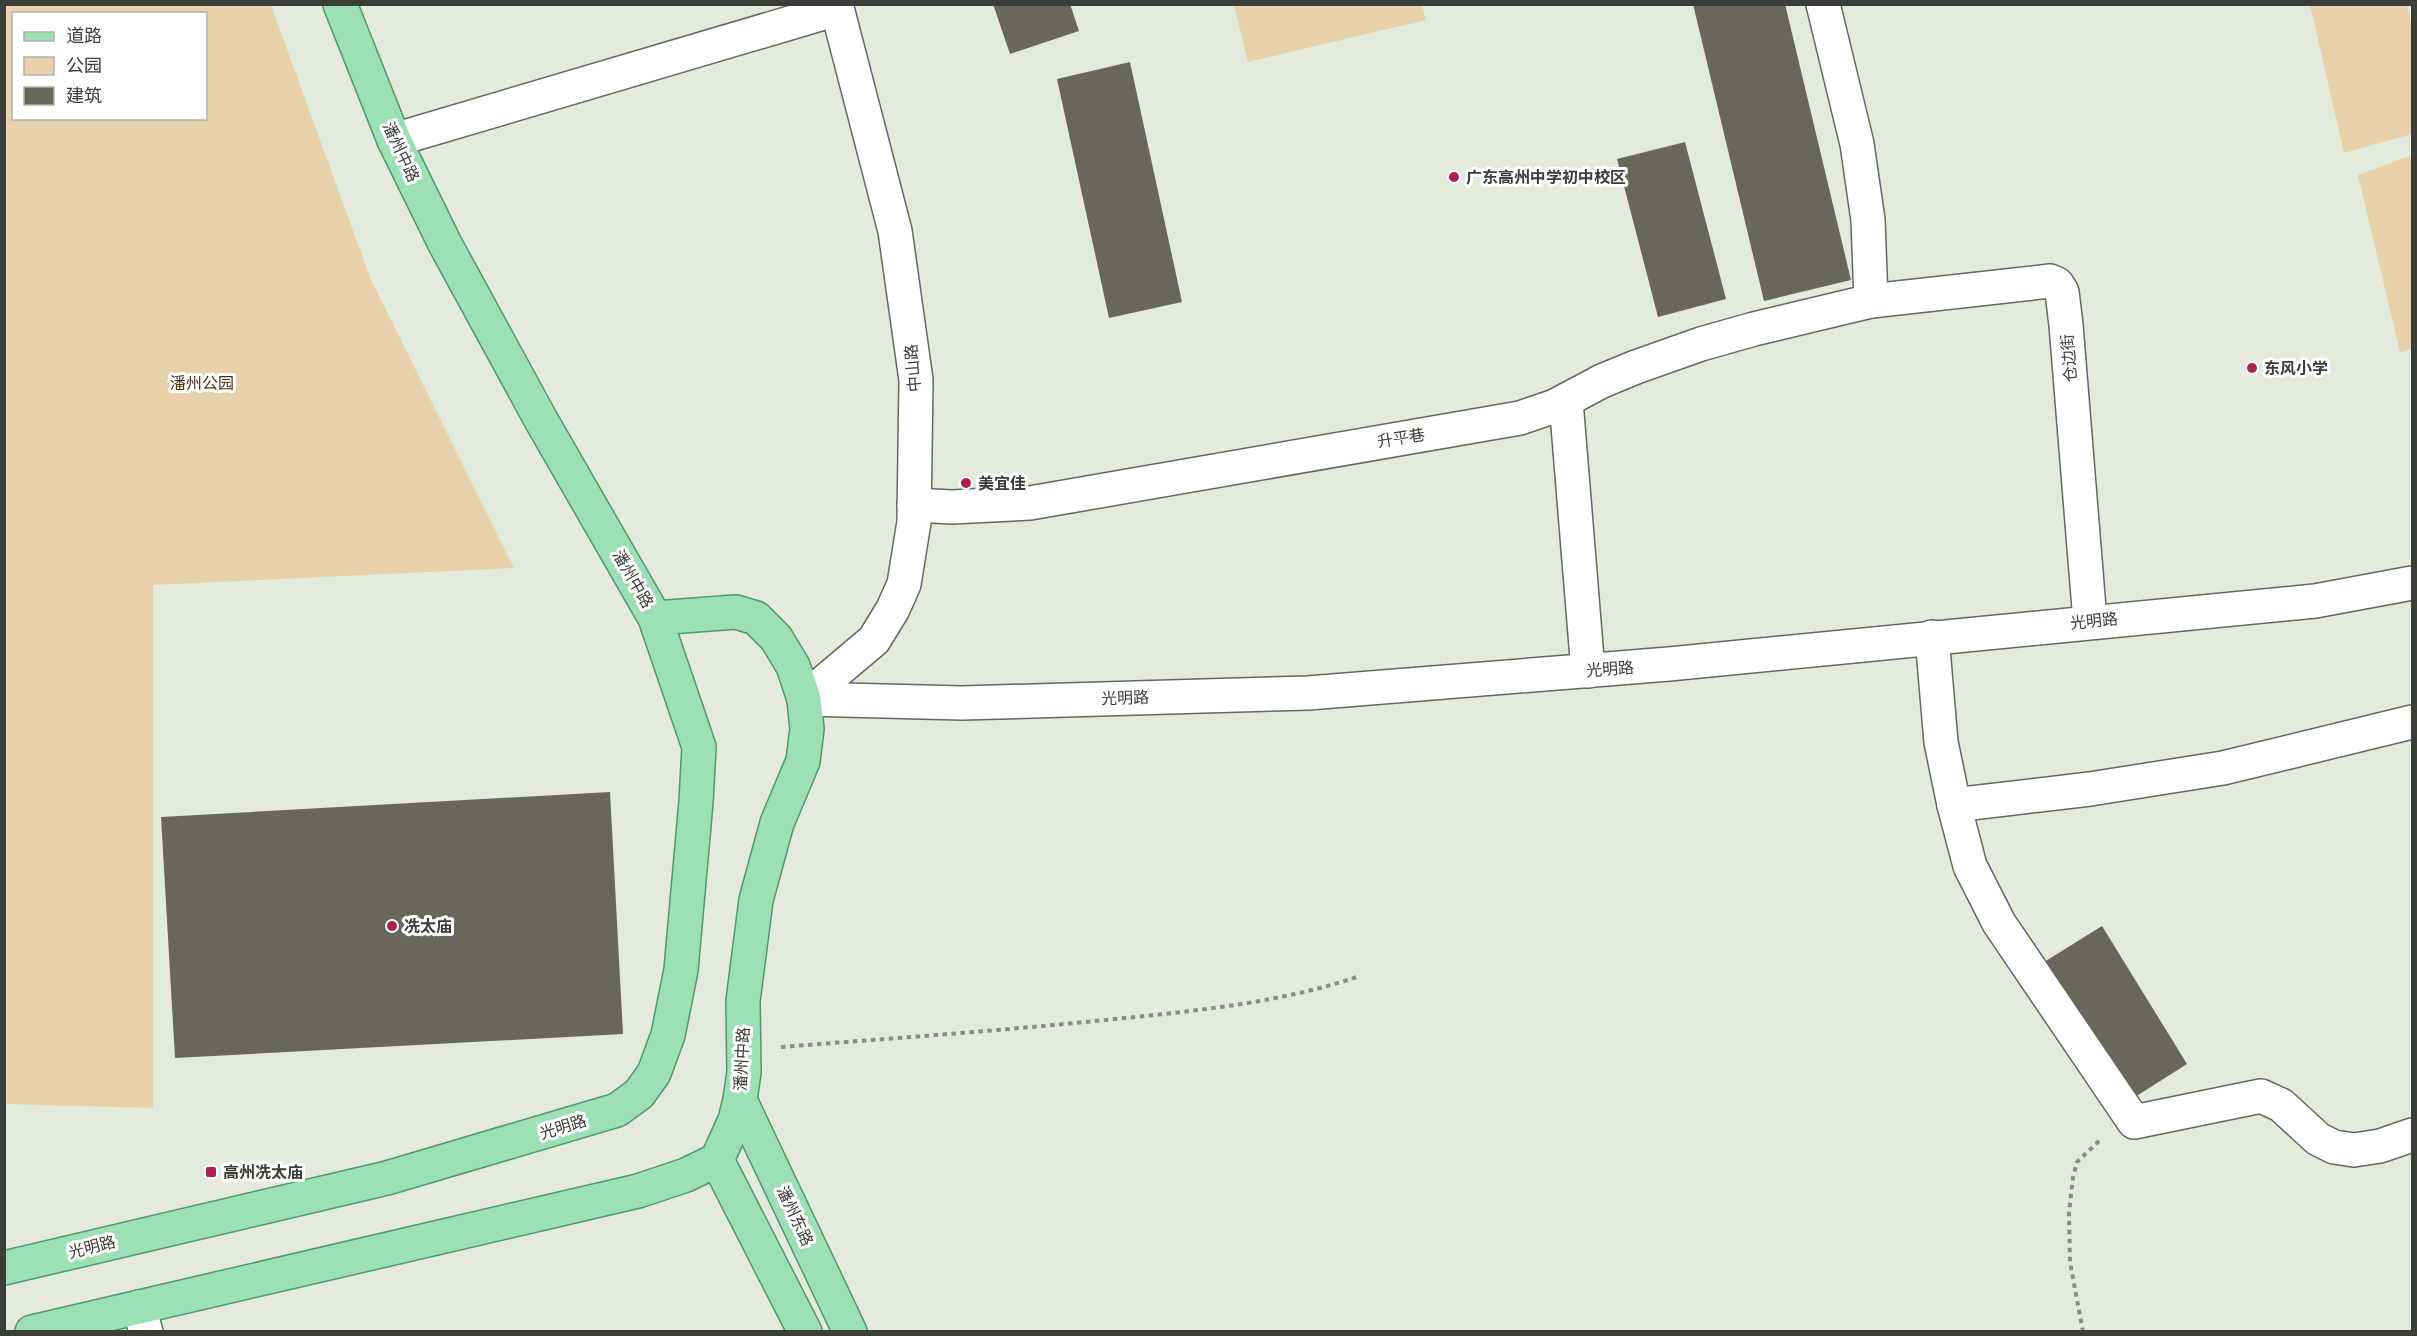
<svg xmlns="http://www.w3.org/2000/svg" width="2417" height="1336" font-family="Figtree,'Noto Sans SC',sans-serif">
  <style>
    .green { fill: #e8d2ac; fill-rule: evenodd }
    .building { fill: #68675a }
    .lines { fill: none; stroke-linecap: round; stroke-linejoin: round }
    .minor-casing { stroke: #63695d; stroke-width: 36 }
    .major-casing { stroke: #51996b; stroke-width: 36 }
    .path { stroke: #898e85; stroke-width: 4; stroke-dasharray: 4.5 4.5; stroke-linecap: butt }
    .minor { stroke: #fff; stroke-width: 33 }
    .major { stroke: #9ee0b6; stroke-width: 33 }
    .poi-dot { fill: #b01f51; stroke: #fff; stroke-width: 2 }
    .labels { text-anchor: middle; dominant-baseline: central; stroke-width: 6; stroke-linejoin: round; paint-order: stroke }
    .street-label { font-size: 16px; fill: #3a3d38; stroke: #fff }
    .poi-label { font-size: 16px; font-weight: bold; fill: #3a3d38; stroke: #fff; text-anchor: start }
    .park-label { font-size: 16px; fill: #47340d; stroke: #fff }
  </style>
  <rect width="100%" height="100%" fill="#e4ebdd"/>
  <!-- green -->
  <g class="green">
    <path d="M5 4 271 5 371 280 514 568 153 585V1108L5 1104ZM14 14H206V118H14Z"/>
    <polygon points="1234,5 1422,5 1426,20 1248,62"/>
    <polygon points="2310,5 2407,5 2412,26 2412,134 2344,153"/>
    <polygon points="2412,155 2412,349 2400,352 2358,175"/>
  </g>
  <!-- building -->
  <g class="building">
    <polygon points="993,4 1070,4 1079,31 1010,54"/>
    <polygon points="1693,4 1785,4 1851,280 1764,301"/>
    <polygon points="1130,62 1182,302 1109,318 1057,79"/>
    <polygon points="1685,142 1726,299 1658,317 1617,159"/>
    <polygon points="610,792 623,1034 175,1058 161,817"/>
    <polygon points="2102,926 2187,1064 2127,1102 2041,964"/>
  </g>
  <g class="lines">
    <!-- minor casing -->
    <g class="minor-casing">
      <g id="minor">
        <polyline points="1823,4 1857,144 1868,220 1871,301"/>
        <polyline points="394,140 837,9"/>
        <polyline points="1566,401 1588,671"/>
        <polyline points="914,505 952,507 1030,503 1520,418 1555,406 1602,381 1636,367 1701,344 1754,329 1871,301 2050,281 2057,284 2062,292 2066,325 2090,621"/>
        <polyline points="1932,637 1941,742 1954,805 1970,866 1999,923 2134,1122 2261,1096 2281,1105 2318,1139 2334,1147 2354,1150 2380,1146 2412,1135"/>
        <polyline points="804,699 962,703 1308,693 1669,664 2315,601 2412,583"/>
        <polyline points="804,699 874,640 893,609 904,584 914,522 916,380 895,231 836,4"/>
        <polyline points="1954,805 2090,789 2223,768 2412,722"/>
        <polyline points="139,1307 146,1332"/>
      </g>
    </g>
    <!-- major casing -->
    <g class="major-casing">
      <g id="major">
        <polyline points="655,618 736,612 756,618 776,638 793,666 804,699 807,729 803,761 777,823 756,900 743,1001 744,1072 740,1100 735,1120 717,1160"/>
        <polyline points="740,1100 850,1332"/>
        <polyline points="717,1160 805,1332"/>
        <polyline points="4,1268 387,1178 617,1110 639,1094 654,1073 668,1035 681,970 696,802 699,747 655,618 541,420 445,244 394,140 340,4"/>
        <polyline points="32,1332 638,1191 686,1175 717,1160"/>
      </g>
    </g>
    <!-- path -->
    <g class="path">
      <path d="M781 1047C896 1038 1010 1030 1125 1018 1203 1010 1282 1002 1357 977"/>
      <polyline points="2083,1332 2070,1262 2069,1213 2073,1177 2077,1162 2101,1139"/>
    </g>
    <!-- minor -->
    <use href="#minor" class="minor"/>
    <!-- major -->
    <use href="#major" class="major"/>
  </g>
  <!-- markers -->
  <g class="poi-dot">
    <circle cx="1454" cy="177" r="6"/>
    <circle cx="2252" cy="368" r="6"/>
    <circle cx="966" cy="483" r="6"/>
    <circle cx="392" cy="926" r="6"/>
    <rect x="205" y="1166" width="12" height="12" rx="3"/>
  </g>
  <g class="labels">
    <!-- street labels -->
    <g class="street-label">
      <text transform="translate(401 152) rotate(65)">潘州中路</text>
      <text transform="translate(2069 358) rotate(-95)">仓边街</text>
      <text transform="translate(913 368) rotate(-95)">中山路</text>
      <text transform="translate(1401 438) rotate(-9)">升平巷</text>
      <text transform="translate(633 579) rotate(60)">潘州中路</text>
      <text transform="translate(2094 621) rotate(-6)">光明路</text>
      <text transform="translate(1610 669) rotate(-4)">光明路</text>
      <text transform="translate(1125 698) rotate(-2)">光明路</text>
      <text transform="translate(742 1059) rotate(-87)">潘州中路</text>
      <text transform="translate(563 1127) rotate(-17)">光明路</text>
      <text transform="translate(795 1216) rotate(65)">潘州东路</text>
      <text transform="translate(92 1247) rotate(-14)">光明路</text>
    </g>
    <!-- poi labels -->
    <g class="poi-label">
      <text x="1466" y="177">广东高州中学初中校区</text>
      <text x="2264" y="368">东风小学</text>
      <text x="978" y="483">美宜佳</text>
      <text x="404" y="926">冼太庙</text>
      <text x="223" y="1172">高州冼太庙</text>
    </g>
    <!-- park labels -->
    <g class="park-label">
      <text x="202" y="383">潘州公园</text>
    </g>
  </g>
  <!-- border -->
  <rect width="2417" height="1336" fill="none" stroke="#3a3d38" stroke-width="12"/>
  <!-- legend -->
  <rect x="12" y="12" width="195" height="108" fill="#ffffff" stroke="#b0b1af" stroke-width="1.5"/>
  <rect x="24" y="32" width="30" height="9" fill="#9ee0b6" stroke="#b0b1af" stroke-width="1.5"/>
  <text x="66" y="42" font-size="18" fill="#3a3d38">道路</text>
  <rect x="24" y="57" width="30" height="18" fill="#e8d2ac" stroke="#b0b1af" stroke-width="1.5"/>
  <text x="66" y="72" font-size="18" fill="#3a3d38">公园</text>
  <rect x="24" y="87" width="30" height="18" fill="#68675a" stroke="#b0b1af" stroke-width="1.5"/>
  <text x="66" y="102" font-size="18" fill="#3a3d38">建筑</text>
</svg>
